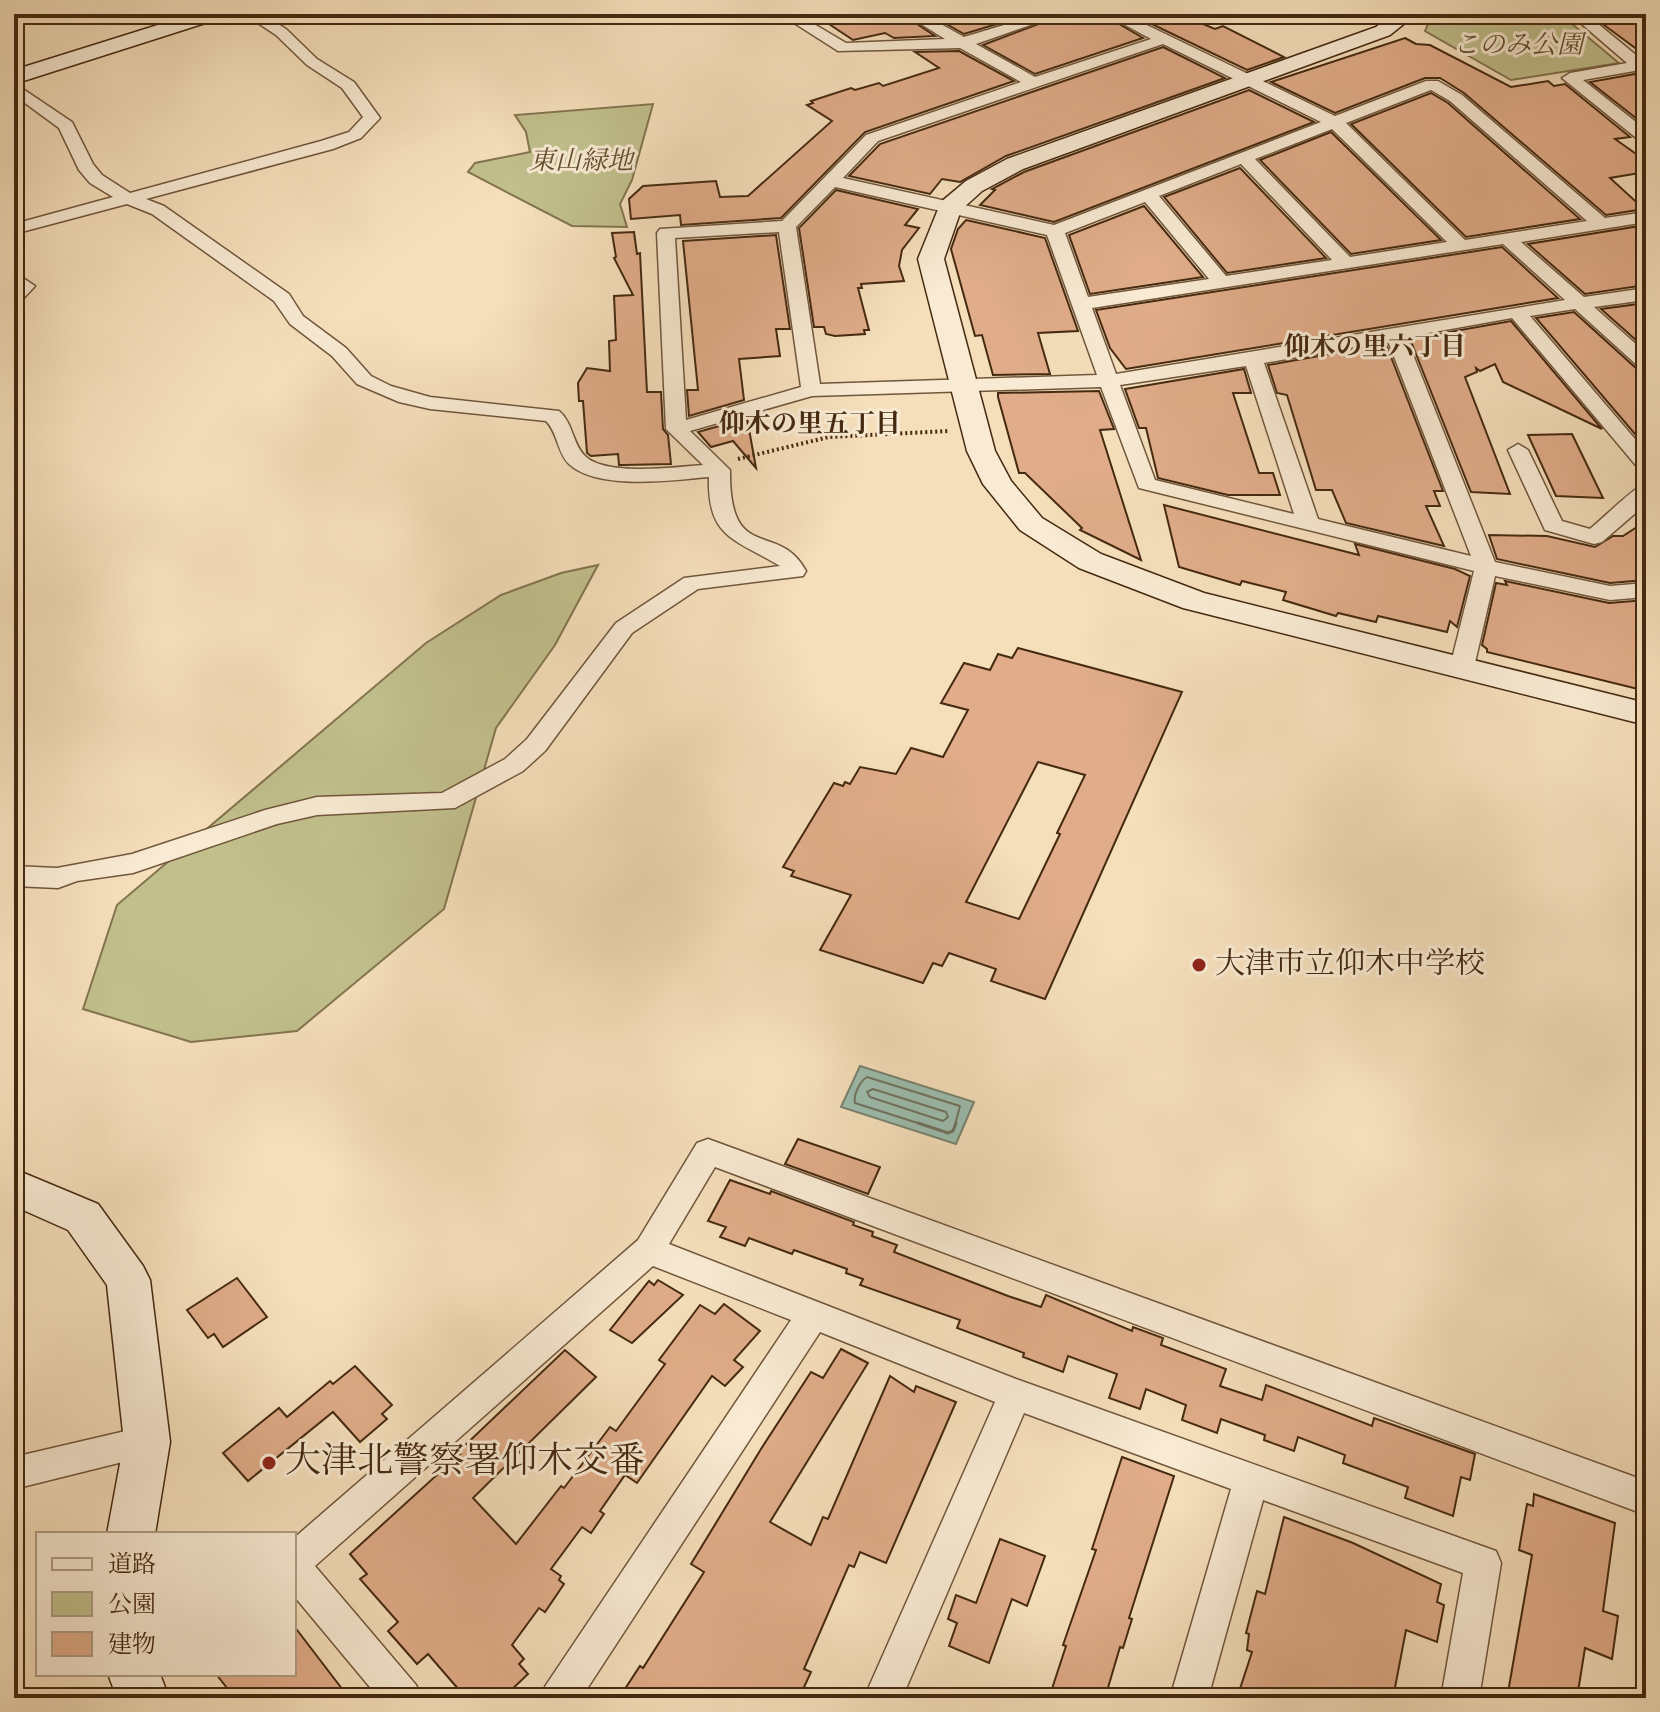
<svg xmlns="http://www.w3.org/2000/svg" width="1660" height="1712" font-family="'Sorts Mill Goudy','Noto Serif JP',serif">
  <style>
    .green { fill: #c1c08d; stroke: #83744e; stroke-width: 2 }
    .water { fill: #9cbdae; stroke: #79826f; stroke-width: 2 }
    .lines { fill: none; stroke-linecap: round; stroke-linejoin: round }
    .shore-far1 { stroke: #70735f; stroke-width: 2 }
    .shore { stroke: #70735f; stroke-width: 3 }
    .building { fill: #e0ac89; stroke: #452910; stroke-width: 2; fill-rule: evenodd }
    .street-casing { stroke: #71563b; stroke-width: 3 }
    .secondary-casing { stroke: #452910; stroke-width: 3 }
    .path { stroke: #452910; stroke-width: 4; stroke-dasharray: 2 3; stroke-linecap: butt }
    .street { fill: #f8ead3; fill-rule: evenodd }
    .secondary { fill: #f8ead3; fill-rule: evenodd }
    .poi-dot { fill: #8f2418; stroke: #f8ead3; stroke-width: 3 }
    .labels { text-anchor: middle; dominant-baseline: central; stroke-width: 6; stroke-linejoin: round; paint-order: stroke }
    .far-park-label { font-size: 26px; font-style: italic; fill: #644f2f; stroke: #f8ead3 }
    .far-neighbourhood-label { font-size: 26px; font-weight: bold; fill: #452910; stroke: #f8ead3 }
    .poi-label { font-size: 30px; fill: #452910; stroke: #f8ead3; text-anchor: start }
    .near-poi-label { font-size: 36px; fill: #452910; stroke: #f8ead3; text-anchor: start }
  </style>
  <rect width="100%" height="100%" fill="#f5dfbb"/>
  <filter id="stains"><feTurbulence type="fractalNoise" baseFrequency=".0025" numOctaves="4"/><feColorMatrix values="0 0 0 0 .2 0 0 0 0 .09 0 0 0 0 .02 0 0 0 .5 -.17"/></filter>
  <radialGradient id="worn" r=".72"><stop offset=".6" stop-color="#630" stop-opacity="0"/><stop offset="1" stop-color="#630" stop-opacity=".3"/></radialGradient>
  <!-- green -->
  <g class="green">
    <polygon points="1432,14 1560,14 1619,63 1511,80 1425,31"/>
    <polygon points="653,104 632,180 620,204 627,227 572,226 468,172 475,163 530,152 526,132 515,115"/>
    <polygon points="598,565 555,645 496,728 444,909 297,1031 191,1042 83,1009 117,905 426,643 501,595 561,573"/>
  </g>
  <!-- water -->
  <polygon class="water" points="860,1066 974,1102 956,1144 841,1107"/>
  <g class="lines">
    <!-- shore-far1 -->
    <g class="shore-far1">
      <polygon points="873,1089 946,1112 948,1117 943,1121 870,1097 867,1092"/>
      <path d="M924 1125 855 1103C853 1095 860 1081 867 1077L960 1106 955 1125"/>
    </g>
    <!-- shore -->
    <polyline class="shore" points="918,1123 948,1133 953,1131 956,1123"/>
  </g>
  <!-- building -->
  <g class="building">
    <polygon points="814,14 902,14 935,36 894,38 885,33 853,40"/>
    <polygon points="929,14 1030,14 964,34"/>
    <polygon points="1065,14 1102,14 1143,38 1035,74 983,45"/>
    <polygon points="1131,14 1179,14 1215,29 1223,26 1284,57 1247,70"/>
    <polygon points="1646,18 1646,56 1604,25 1606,24 1604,22"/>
    <polygon points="1405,38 1416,44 1430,45 1511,87 1548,81 1554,86 1565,84 1630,137 1615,139 1646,161 1646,172 1610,178 1644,209 1606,215 1464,93 1440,78 1425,78 1335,113 1271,82"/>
    <polygon points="1163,47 1225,78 1006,156 960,182 942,179 930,194 849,176 880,144"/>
    <polygon points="959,51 1014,81 865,132 781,218 681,225 680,215 631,219 629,199 643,186 716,181 720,197 748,196 832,121 807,105 813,103 811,101 851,88 855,90 879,83 883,86 939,68 915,52"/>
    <polygon points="1646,72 1646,126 1590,82"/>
    <polygon points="1249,90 1314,122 1054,222 980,205 995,190 992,189 1024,172"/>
    <polygon points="1431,93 1448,103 1580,219 1466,237 1351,124"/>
    <polygon points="1331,132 1441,240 1351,254 1260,160"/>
    <polygon points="1240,168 1326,258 1227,273 1164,197"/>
    <polygon points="836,190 918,209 905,225 919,228 902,250 899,266 904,281 861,284 862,288 858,288 869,330 864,330 865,334 835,336 826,334 824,327 814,327 799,228"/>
    <polygon points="1144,206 1203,277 1090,294 1069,235"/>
    <polygon points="966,220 1045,238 1078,331 1038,333 1050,374 993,375 982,335 975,336 951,249 958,229"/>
    <polygon points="1646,225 1646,285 1585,294 1528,244"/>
    <polygon points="634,232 637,254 640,253 647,392 661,392 663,429 668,435 671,464 623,465 619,465 618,454 591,456 587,453 583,401 579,401 578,383 587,368 610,371 609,341 616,340 614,296 633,295 614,258 616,257 612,233"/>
    <polygon points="776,235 790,329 776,329 780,356 739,359 744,400 689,416 687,390 698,390 683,241"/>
    <polygon points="1502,247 1558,298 1126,369 1110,348 1096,310"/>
    <polygon points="1646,303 1646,349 1601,309"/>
    <polygon points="1574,312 1637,369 1646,372 1646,447 1536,318"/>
    <polygon points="1511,321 1602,429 1503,382 1495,364 1480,371 1476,368 1477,372 1465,377 1510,494 1471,492 1410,339"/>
    <polygon points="1386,344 1443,491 1434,491 1440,506 1426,506 1444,546 1346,523 1332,490 1316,490 1287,395 1277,393 1268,365"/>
    <polygon points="1244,369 1251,393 1233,393 1259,473 1273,473 1280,495 1228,495 1158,478 1146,428 1139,428 1125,389"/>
    <polygon points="1099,391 1114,429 1100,430 1141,560 1080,530 1082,528 1025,473 1019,473 998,397 998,393"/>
    <polygon points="747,418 756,468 733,441 711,447 698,432"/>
    <polygon points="1572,434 1603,498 1556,496 1528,435"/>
    <polygon points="1164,505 1359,555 1355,544 1455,569 1470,576 1457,627 1450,621 1447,632 1378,616 1376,622 1338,613 1336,616 1283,600 1286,592 1242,581 1240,585 1179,567"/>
    <polygon points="1646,521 1646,580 1610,583 1497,559 1489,535 1547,536 1595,547 1613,536 1623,536"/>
    <polygon points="1505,581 1609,603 1646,600 1646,691 1487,652 1487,649 1482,645 1496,583 1507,585"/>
    <path d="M1018 648 1182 692 1045 999 991 981 996 969 949 953 942 966 933 963 923 983 820 950 851 895 791 876 794 871 783 867 834 783 843 786 845 782 850 784 860 767 896 774 911 748 943 757 968 710 941 703 964 663 990 670 998 654 1012 658ZM1038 762 1085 775 1057 833 1060 834 1019 919 966 902Z"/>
    <polygon points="798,1139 880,1167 868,1194 785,1164"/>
    <polygon points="730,1180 770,1194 771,1191 854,1222 853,1225 873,1232 872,1236 897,1245 894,1252 1008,1296 1041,1307 1046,1295 1132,1331 1133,1327 1163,1338 1161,1345 1226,1369 1220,1386 1262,1400 1266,1385 1372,1426 1374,1418 1475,1454 1470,1480 1461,1477 1453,1516 1405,1498 1408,1487 1343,1463 1345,1455 1298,1437 1294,1451 1264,1440 1265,1435 1221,1419 1217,1433 1182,1420 1186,1405 1146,1389 1140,1409 1109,1398 1117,1374 1068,1356 1063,1372 1023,1357 1024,1353 957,1328 960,1320 860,1285 863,1279 846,1273 847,1269 794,1250 792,1254 749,1238 745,1246 720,1237 726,1227 708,1221"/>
    <polygon points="237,1278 267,1317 223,1347 214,1334 208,1338 187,1310"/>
    <polygon points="658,1280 683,1295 632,1343 610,1330 649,1281 654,1285"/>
    <polygon points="724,1304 760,1331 734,1360 743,1367 725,1386 712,1376 637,1483 625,1475 600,1511 604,1514 591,1533 582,1527 551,1569 561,1576 559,1580 564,1584 545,1612 539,1608 512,1645 524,1659 519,1664 528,1674 503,1698 466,1698 428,1654 417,1664 388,1631 398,1622 360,1579 367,1574 350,1554 461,1453 459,1451 565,1350 596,1377 473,1498 516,1544 561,1486 564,1488 610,1427 616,1431 665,1364 659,1360 700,1305 715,1314"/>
    <polygon points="841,1349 868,1363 770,1522 811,1545 823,1517 828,1519 890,1376 914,1392 916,1386 956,1402 886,1563 860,1552 854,1567 849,1565 804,1669 811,1672 799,1698 619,1698 640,1666 643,1668 704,1572 691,1564 761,1449 811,1372 823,1378"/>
    <polygon points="355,1366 392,1405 382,1414 387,1419 360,1442 333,1412 248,1481 223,1453 279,1408 287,1417 330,1381 333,1384"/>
    <polygon points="1122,1457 1174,1476 1129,1618 1132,1619 1123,1648 1120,1647 1105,1698 1049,1698 1066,1646 1063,1645 1096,1550 1092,1549"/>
    <polygon points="1534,1494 1615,1523 1603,1611 1618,1616 1612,1659 1585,1648 1577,1698 1507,1698 1532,1555 1519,1550 1527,1504 1533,1506"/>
    <polygon points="1284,1517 1353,1543 1441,1584 1437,1602 1444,1605 1437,1642 1406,1630 1393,1698 1237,1698 1252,1652 1247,1650 1249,1634 1246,1633 1257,1591 1265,1594"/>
    <polygon points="1000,1539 1045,1556 1027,1606 1012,1599 989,1663 949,1646 957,1623 948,1619 956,1595 976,1603"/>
    <polygon points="294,1626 349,1698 235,1698 216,1674 294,1674"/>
  </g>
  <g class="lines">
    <!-- street casing -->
    <g class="street-casing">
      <g id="street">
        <path d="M244 14H262L286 29 317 59 354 82 380 118 361 138 333 149 146 199 164 206 289 294 303 316 346 348 371 376 391 386 430 397 559 411C573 423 572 442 584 455 604 477 675 467 703 465L666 429 657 233 660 229 782 221 866 135 1021 82 960 48 838 51 780 14H797L846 43 945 39 905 14H923L964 37 1040 14H1062L976 44 1035 77 1151 39 1105 14H1124L1335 116 1426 81H1438L1462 95 1605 218 1646 212V222L1521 242 1584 297 1646 288V300L1594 307 1646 353V369L1639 367 1575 309 1530 316 1646 452V471L1639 469 1512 318 1406 337 1495 562 1610 586 1646 583V597L1610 600 1495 576 1474 667 1470 672H1454L1450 667 1474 571 1139 488 1101 387 812 396 690 431 730 470C729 566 778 519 806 571L803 576 698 589 632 633 545 751 523 771 455 808 317 815 277 824 133 873 77 881 58 888 14 886V866L57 868 132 854 265 810 317 797 442 793 505 759 527 739 616 623 684 578 780 566C735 539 707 538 709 477 673 480 598 491 569 464 557 452 558 433 546 421L430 409 399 402 357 384 332 356 290 324 274 301 152 214 127 204 14 234V224L113 197 90 183 79 170 59 128 14 95V83L72 122 93 164 102 175 130 193 321 141 349 132 363 117 342 88 307 65 276 35ZM1163 44 1321 122 1054 225 843 178 878 141ZM1431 90 1450 101 1587 221 1465 240 1346 123ZM1332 129 1447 242 1350 257 1255 159ZM1241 164 1332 260 1226 276 1159 196ZM835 187 1047 235 1097 375 820 384 796 227ZM1145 202 1209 279 1088 297 1065 233ZM779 232 801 387 686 420 675 238ZM1503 244 1565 300 1116 374 1092 308ZM1388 341 1471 556 1318 519 1264 363ZM1246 366 1294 514 1155 480 1120 385Z"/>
        <polygon points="1570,14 1586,14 1642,60 1646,59 1646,69 1583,80 1646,130 1646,143 1640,141 1562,78 1570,73 1627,63"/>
        <polygon points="14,272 35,286 21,301 14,303"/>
        <path d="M1518 444 1528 450 1562 521 1590 529C1601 520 1637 485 1646 483V504L1602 542 1594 544 1545 530 1508 450Z"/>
        <polygon points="708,1139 1646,1481 1646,1515 715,1167 669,1244 1016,1379 1496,1551 1501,1563 1479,1698 1441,1698 1463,1573 1263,1500 1208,1698 1170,1698 1231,1489 1024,1413 902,1698 864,1698 995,1402 820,1332 581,1698 540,1698 546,1685 791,1320 653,1266 315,1566 416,1685 422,1698 379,1698 294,1596 294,1538 638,1240 697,1143"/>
        <polygon points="147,1426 159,1431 164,1442 159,1453 14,1489 14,1457"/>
      </g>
    </g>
    <!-- secondary casing -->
    <g class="secondary-casing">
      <g id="secondary">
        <polygon points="193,14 224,14 221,18 14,84 14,70"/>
        <polygon points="1393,14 1416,14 1390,35 1023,169 982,191 961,210 944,259 995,451 1011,481 1042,518 1101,554 1204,593 1646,703 1646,725 1183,608 1079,568 1020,530 983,484 967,451 918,259 941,202 966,181 1007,159 1376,27"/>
        <polygon points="14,1169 98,1204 143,1266 150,1280 170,1442 155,1534 107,1534 124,1442 107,1285 68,1230 14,1206"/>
        <polygon points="108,1674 160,1674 169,1698 117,1698"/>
      </g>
    </g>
    <!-- path -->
    <polyline class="path" points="738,459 829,437 949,431"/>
    <!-- street -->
    <use href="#street" class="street"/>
    <!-- secondary -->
    <use href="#secondary" class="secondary"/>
  </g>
  <!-- markers -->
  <g class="poi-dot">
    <circle cx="1199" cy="965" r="8"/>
    <circle cx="269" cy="1463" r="8"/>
  </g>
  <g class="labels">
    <!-- far-park labels -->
    <g class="far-park-label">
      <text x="1518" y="46">このみ公園</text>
      <text x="581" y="162">東山緑地</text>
    </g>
    <!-- far-neighbourhood labels -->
    <g class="far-neighbourhood-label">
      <text x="1375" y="348">仰木の里六丁目</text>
      <text x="810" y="425">仰木の里五丁目</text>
    </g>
    <!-- poi labels -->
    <g class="poi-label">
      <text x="1215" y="965">大津市立仰木中学校</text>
    </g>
    <!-- near-poi labels -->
    <g class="near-poi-label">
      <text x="285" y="1463">大津北警察署仰木交番</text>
    </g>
  </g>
  <!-- margin -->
  <rect width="1660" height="1712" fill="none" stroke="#f5dfbb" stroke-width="48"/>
  <rect x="16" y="16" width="1628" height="1680" fill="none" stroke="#452910" stroke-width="4"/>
  <rect x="24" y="24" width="1612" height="1664" fill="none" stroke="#452910" stroke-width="2"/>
  <!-- legend -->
  <rect x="36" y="1532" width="260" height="144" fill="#f8ead3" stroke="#b09d85" stroke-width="2"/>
  <rect x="52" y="1558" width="40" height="12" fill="#f8ead3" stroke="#b09d85" stroke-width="2"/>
  <text x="108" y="1572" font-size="24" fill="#452910">道路</text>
  <rect x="52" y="1592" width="40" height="24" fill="#c1c08d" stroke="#b09d85" stroke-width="2"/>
  <text x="108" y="1612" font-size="24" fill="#452910">公園</text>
  <rect x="52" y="1632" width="40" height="24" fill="#e0ac89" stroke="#b09d85" stroke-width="2"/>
  <text x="108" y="1652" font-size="24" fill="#452910">建物</text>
  <rect width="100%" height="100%" filter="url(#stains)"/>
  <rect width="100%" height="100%" fill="url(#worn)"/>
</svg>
